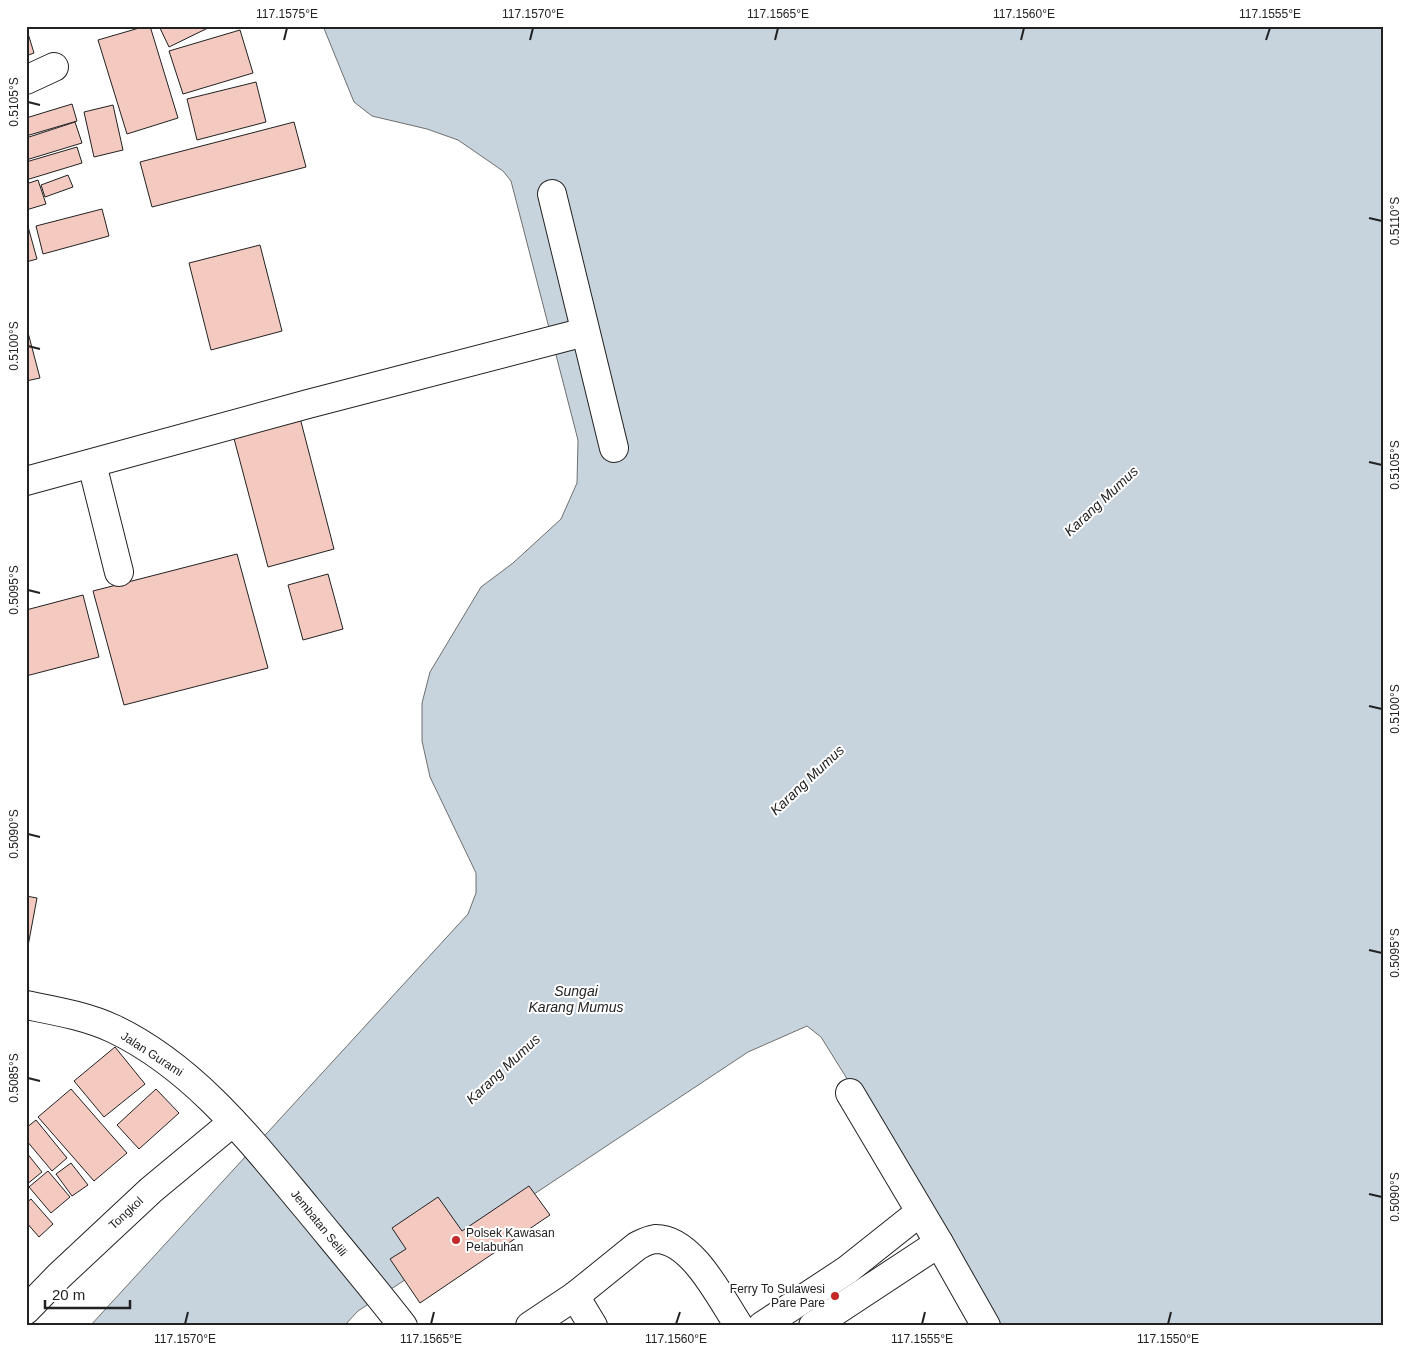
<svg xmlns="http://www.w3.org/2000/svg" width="1409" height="1352" font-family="Arial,sans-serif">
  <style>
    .water { fill: #c7d3dd; stroke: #6f6f6f }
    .building { fill: #f3c9c0; stroke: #222 }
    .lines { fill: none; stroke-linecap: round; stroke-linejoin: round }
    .minor-casing { stroke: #222; stroke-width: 30 }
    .highway-casing { stroke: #222; stroke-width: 30 }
    .minor { stroke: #fff; stroke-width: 28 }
    .highway { stroke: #fff; stroke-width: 28 }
    .ticks { fill: none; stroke: #222; stroke-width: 2 }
    .poi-dot { fill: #c62828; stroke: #fff; stroke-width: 2 }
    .labels { text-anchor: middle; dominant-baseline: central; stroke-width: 4; stroke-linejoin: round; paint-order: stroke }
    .street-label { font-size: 12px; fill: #222; stroke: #fff }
    .poi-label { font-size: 12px; fill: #222; stroke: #fff; text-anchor: start }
    .water-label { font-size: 14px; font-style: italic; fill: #222; stroke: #fff }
    .neatline { fill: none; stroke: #222; stroke-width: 2 }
    .ticks-label { font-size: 12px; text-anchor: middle; fill: #222 }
  </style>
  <rect width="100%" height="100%" fill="#fff"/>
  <!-- water -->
  <polygon class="water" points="323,26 1383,26 1383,1326 1001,1326 821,1037 807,1026 748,1052 358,1311 344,1326 90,1326 468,914 476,893 476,873 430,777 422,741 422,703 430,672 481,587 513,563 561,519 577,483 578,440 511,181 503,171 458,140 427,129 372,116 354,102"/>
  <!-- building -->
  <g class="building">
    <polygon points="146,26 150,26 178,118 127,134 98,40"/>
    <polygon points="159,26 212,26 169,47"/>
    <polygon points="26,27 34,53 26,56"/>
    <polygon points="240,30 253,73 183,94 169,51"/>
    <polygon points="256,82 266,122 197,140 187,99"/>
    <polygon points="72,104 77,121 26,136 26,118"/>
    <polygon points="113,105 123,150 94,157 84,112"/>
    <polygon points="75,122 82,143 26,160 26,138"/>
    <polygon points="294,122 306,167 152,207 140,162"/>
    <polygon points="77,147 82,163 26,180 26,162"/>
    <polygon points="68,175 73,187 45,197 41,185"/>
    <polygon points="38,180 46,204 26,210 26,184"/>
    <polygon points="102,209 109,236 43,254 36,226"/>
    <polygon points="26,223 27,223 37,259 26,262"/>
    <polygon points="260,245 282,331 211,350 189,263"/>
    <polygon points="26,325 40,378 26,381"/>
    <polygon points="299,414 334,549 268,567 232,431"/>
    <polygon points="237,554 268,668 124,705 93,591"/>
    <polygon points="328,574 343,629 303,640 288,585"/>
    <polygon points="83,595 99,657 26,676 26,610"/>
    <polygon points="26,896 37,898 28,946 26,945"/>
    <polygon points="115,1047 145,1084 104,1117 74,1081"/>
    <polygon points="71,1089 127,1153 94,1181 38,1117"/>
    <polygon points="156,1089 179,1113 139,1149 117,1125"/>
    <polygon points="36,1120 67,1158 52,1171 26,1140 26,1128"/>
    <polygon points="26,1152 42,1172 26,1185"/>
    <polygon points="71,1163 88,1185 72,1196 56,1174"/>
    <polygon points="48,1171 70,1197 51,1213 29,1187"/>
    <polygon points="529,1186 550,1215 420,1303 390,1259 406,1249 392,1228 438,1197 462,1231"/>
    <polygon points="31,1199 53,1224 39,1237 26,1222 26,1203"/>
  </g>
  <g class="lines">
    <!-- minor casing -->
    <g class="minor-casing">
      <g id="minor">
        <polyline points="26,80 54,67"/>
        <polyline points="552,194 614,448"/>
        <polyline points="92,464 119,572"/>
        <polyline points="26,481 308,404 585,332"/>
        <path d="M26 1005C56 1011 86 1016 114 1029 195 1068 251 1141 307 1208 339 1247 372 1286 403 1326"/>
        <polyline points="850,1093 939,1243 986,1326"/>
        <path d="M575 1296 637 1246C643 1243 648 1240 655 1239 692 1238 721 1299 739 1326"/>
        <polyline points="26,1310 59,1276 151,1190 233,1122"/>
        <polyline points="762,1326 847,1270 920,1212"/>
        <polyline points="813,1326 939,1243"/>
      </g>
    </g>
    <!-- highway casing -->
    <g class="highway-casing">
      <polyline id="highway" points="530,1326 575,1296 593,1326"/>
    </g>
    <!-- minor -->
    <use href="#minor" class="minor"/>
    <!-- highway -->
    <use href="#highway" class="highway"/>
  </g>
  <!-- ticks -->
  <path class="ticks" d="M284 40 287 28M530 40 533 28M775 40 778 28M1021 40 1024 28M1266 40 1270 28M28 102 40 105M1369 218 1382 221M28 346 40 349M1369 462 1382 465M28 590 40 593M1369 706 1382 709M28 834 40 837M1369 950 1382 953M28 1078 40 1081M1369 1194 1382 1197M185 1324 188 1312M431 1324 434 1312M676 1324 680 1312M922 1324 925 1312M1168 1324 1171 1312"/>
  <!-- markers -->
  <g class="poi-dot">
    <circle cx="456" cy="1240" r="5"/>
    <circle cx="835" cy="1296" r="5"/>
  </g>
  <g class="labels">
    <!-- street labels -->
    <g class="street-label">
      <text transform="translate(152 1054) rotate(33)">Jalan Gurami</text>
      <text transform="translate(126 1213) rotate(-43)">Tongkol</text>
      <text transform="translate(319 1223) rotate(51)">Jembatan Selili</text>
    </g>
    <!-- poi labels -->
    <g class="poi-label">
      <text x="466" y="1233">Polsek Kawasan<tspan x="466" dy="14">Pelabuhan</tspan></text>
      <text x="825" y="1289" text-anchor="end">Ferry To Sulawesi<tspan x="825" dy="14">Pare Pare</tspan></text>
    </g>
    <!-- water labels -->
    <g class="water-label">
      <text transform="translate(1101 501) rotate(-43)">Karang Mumus</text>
      <text transform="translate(807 780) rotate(-43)">Karang Mumus</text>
      <text x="576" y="991">Sungai<tspan x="576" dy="16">Karang Mumus</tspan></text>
      <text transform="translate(503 1069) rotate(-43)">Karang Mumus</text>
    </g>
  </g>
  <!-- border -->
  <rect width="1409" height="1352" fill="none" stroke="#ffffff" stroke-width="55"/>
  <!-- scale -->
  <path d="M45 1300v8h85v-8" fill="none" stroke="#222222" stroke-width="2.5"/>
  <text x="52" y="1300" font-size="15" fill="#222222" stroke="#ffffff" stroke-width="4" paint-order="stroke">20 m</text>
  <rect x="28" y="28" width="1354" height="1296" class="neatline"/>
  <g class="ticks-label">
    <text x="287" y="18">117.1575°E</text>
    <text x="533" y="18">117.1570°E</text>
    <text x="778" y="18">117.1565°E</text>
    <text x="1024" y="18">117.1560°E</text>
    <text x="1270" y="18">117.1555°E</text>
    <text transform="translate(14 102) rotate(-90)" y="4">0.5105°S</text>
    <text transform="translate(1395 221) rotate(-90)" y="4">0.5110°S</text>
    <text transform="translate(14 346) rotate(-90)" y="4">0.5100°S</text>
    <text transform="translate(1395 465) rotate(-90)" y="4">0.5105°S</text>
    <text transform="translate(14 590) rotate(-90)" y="4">0.5095°S</text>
    <text transform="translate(1395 709) rotate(-90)" y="4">0.5100°S</text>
    <text transform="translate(14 834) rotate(-90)" y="4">0.5090°S</text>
    <text transform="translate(1395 953) rotate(-90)" y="4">0.5095°S</text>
    <text transform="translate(14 1078) rotate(-90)" y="4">0.5085°S</text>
    <text transform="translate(1395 1197) rotate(-90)" y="4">0.5090°S</text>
    <text x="185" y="1343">117.1570°E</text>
    <text x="431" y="1343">117.1565°E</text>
    <text x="676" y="1343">117.1560°E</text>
    <text x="922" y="1343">117.1555°E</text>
    <text x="1168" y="1343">117.1550°E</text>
  </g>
</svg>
